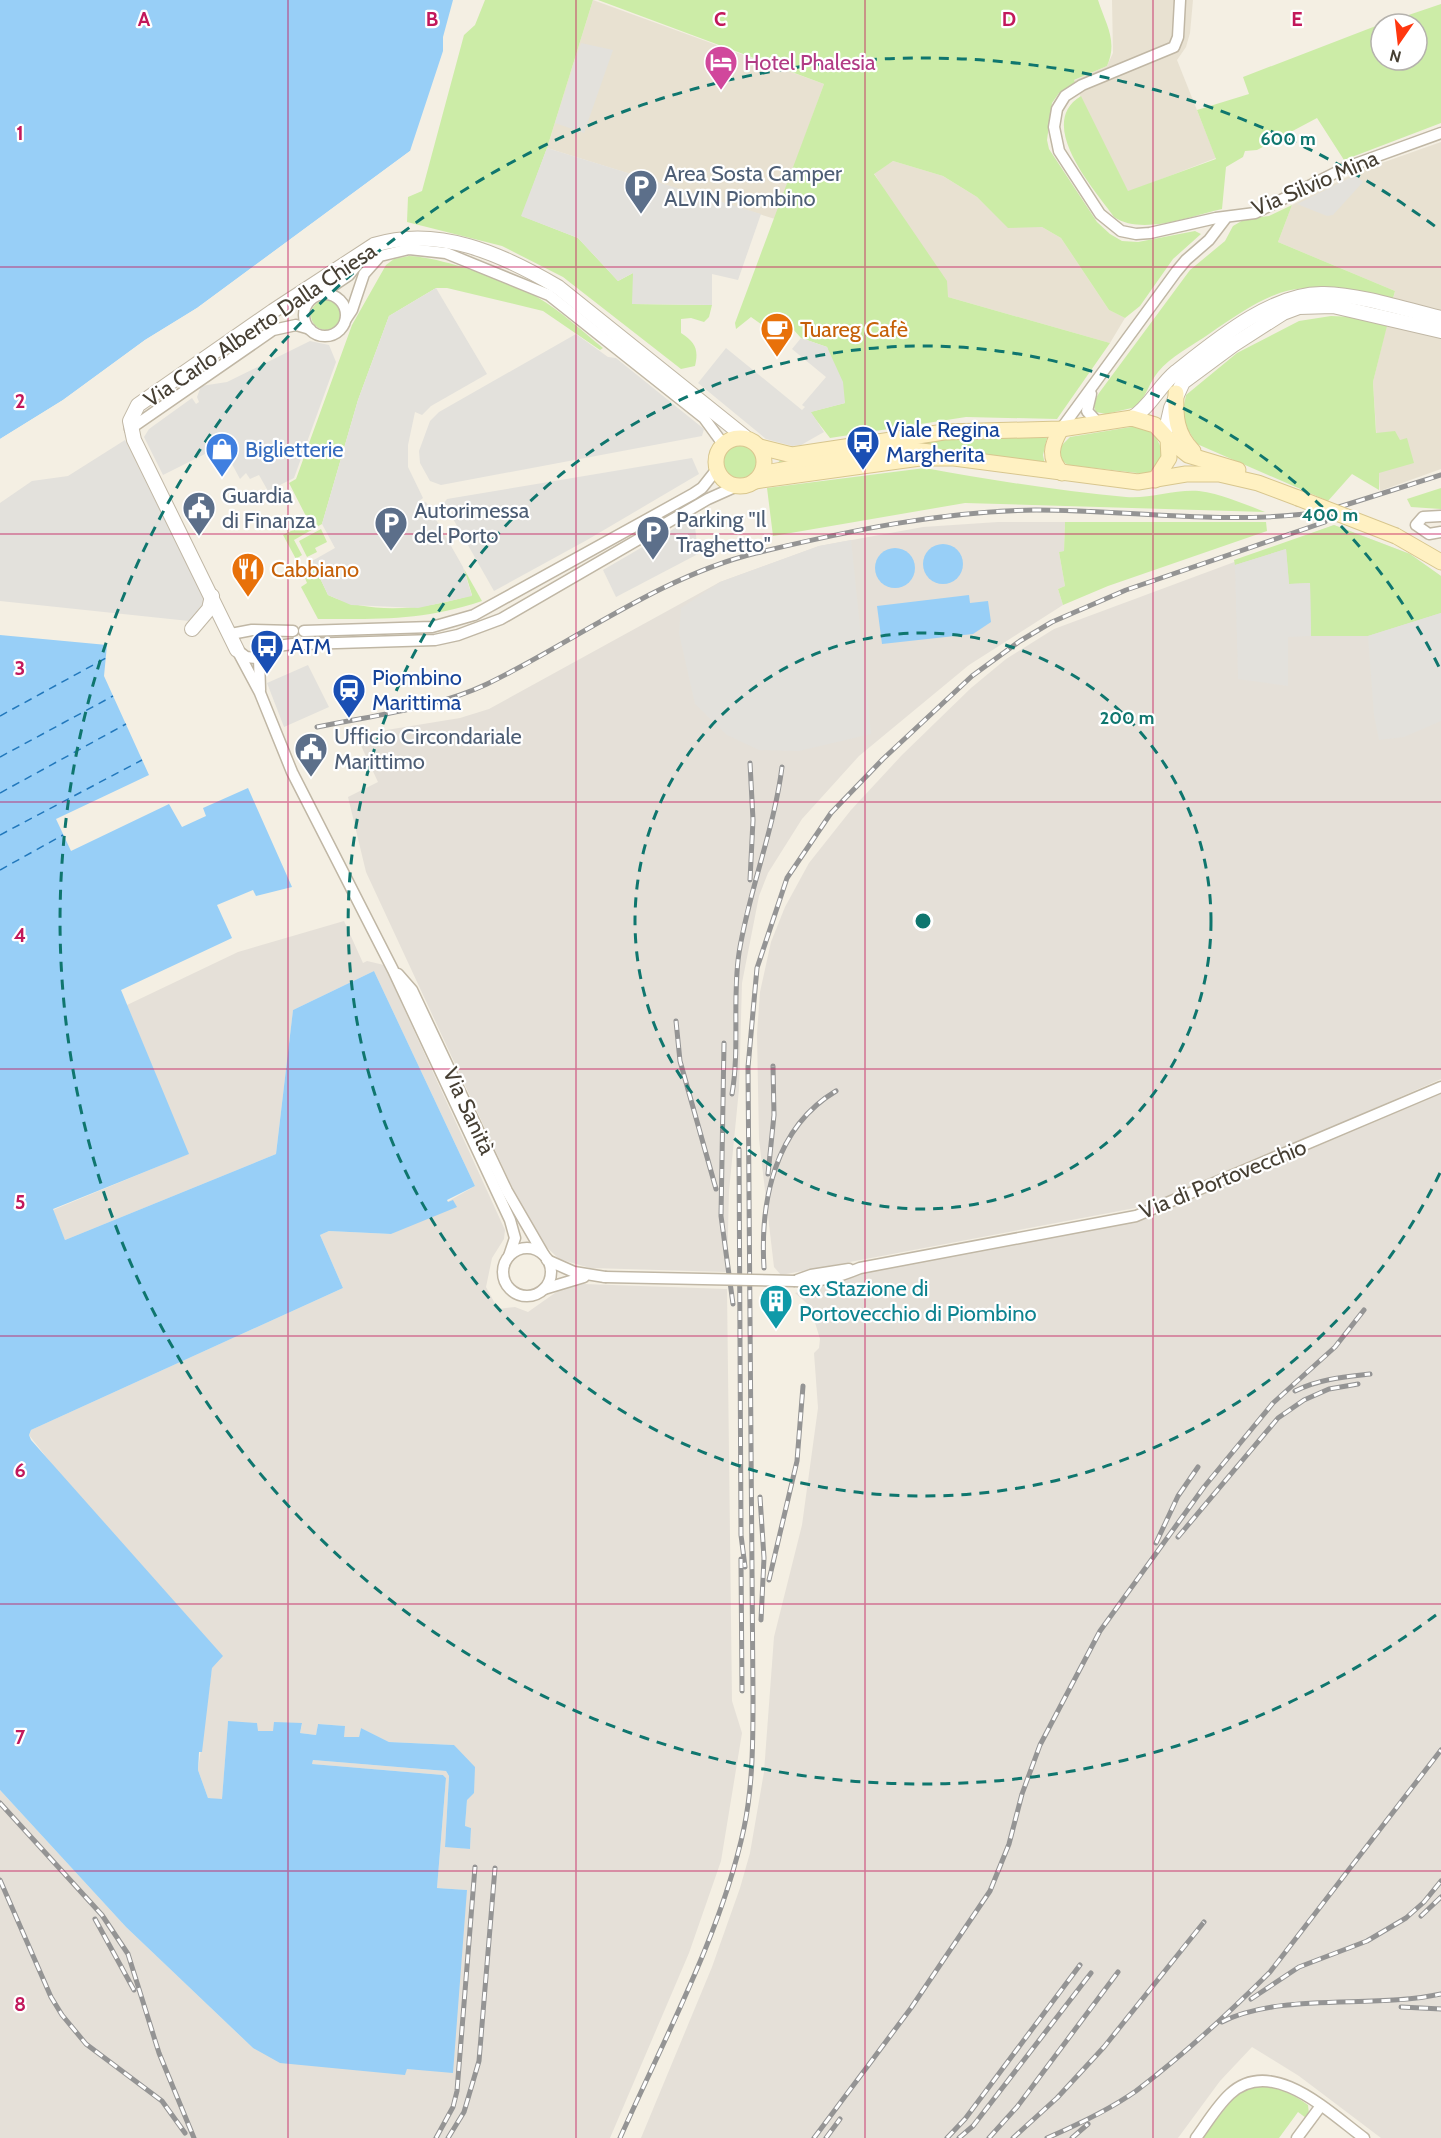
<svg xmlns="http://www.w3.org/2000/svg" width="1441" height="2138" font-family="Cabin,sans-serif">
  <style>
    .residential { fill: #e8e1d1 }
    .industrial { fill: #e5e0d8 }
    .green { fill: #cceca7 }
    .parking { fill: #e3e1dc }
    .water { fill: #98cff7 }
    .pier { fill: #f4efe3 }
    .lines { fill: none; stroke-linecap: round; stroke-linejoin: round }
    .ferry { stroke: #2278bc; stroke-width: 1.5; stroke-dasharray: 8 6; stroke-linecap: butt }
    .minor-casing { stroke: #c0b7a5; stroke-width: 13 }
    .tertiary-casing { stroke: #c0b7a5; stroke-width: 16 }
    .secondary-casing { stroke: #d8c68e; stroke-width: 17 }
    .minor { stroke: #fff; stroke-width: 10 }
    .tertiary { stroke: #fff; stroke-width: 14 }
    .secondary { stroke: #fff1c2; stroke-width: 15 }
    .rail-casing { stroke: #949494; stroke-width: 5 }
    .rail { stroke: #fff; stroke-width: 3; stroke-dasharray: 9; stroke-linecap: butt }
    .minor-bridge-casing { stroke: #c0b7a5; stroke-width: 13; stroke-linecap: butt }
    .secondary-bridge-casing { stroke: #d8c68e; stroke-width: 17; stroke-linecap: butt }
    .minor-bridge { stroke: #fff; stroke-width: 10 }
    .secondary-bridge { stroke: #fff1c2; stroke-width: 15 }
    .grid { fill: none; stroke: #c2185b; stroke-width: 1.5; stroke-opacity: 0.55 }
    .ring { fill: none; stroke: #0f766e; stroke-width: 3; stroke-dasharray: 10 8 }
    .labels { text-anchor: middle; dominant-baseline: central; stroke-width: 4.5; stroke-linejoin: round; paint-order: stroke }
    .hotel-label { font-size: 22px; fill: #b23c85; stroke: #fff; text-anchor: start }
    .service-label { font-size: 22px; fill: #4e5e75; stroke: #fff; text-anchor: start }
    .street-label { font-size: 22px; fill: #463f33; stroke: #fff }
    .food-label { font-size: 22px; fill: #c56008; stroke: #fff; text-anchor: start }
    .transit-label { font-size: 22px; fill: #164399; stroke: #fff; text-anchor: start }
    .shop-label { font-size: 22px; fill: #366cbe; stroke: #fff; text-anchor: start }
    .culture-label { font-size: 22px; fill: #0d838f; stroke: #fff; text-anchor: start }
    .grid-label { font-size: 20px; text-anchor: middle; font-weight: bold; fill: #c2185b; stroke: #fff; stroke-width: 4.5; stroke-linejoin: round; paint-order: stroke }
    .centre { fill: #0f766e; stroke: #fff; stroke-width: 3 }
    .ring-label { font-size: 18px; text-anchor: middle; font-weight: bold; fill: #0f766e; stroke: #fff; stroke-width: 4.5; stroke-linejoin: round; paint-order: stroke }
  </style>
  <rect width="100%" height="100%" fill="#f4efe3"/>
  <!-- residential -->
  <g class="residential">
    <polygon points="593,0 824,84 775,219 547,148"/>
    <polygon points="1112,0 1193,0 1190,33 1186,47 1177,60 1216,158 1128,192 1073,81 1107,66 1113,53"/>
    <polygon points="1441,142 1441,469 1380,491 1373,382 1395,291 1278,242 1292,205 1359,171"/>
    <polygon points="893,161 943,176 977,197 1008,227 1042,227 1061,238 1109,310 1125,318 1110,343 948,297 874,173"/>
  </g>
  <!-- industrial -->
  <g class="industrial">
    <polygon points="998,522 1065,522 1064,551 1059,552 1065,586 1058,589 1063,605 969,665 859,756 802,819 768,873 759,896 742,983 739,1089 729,1191 727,1272 590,1268 559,1259 535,1236 366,872 348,797 378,782 356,735 460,718 489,709 720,582 819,546 923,527"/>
    <polygon points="1334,525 1410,554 1441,576 1441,1079 1190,1190 1135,1208 781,1275 774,1267 759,1139 757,1034 760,992 771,942 785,907 809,863 851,810 902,755 971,688 1006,659 1054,629"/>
    <polygon points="344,921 363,963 367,961 384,965 505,1230 504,1239 492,1258 486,1287 498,1309 515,1307 528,1312 562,1288 583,1284 727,1289 732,1701 742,1733 721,1861 689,1953 610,2138 0,2138 0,1790 126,1927 253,2048 405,2074 467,1890 437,1888 446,1778 443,1775 312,1764 313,1760 446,1771 449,1776 445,1846 470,1849 471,1828 465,1827 467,1799 474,1792 454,1745 389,1742 361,1728 359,1737 344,1737 344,1726 318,1724 316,1735 300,1733 302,1724 273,1731 257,1731 228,1721 222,1800 208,1798 198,1770 212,1668 29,1435 31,1430 343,1288 320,1235 329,1231 391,1234 475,1186 374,971 293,1010 276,1154 65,1240 53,1210 188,1154 127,1005 238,952"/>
    <polygon points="1441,1094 1441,2138 1381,2138 1299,2076 1252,2047 1220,2081 1178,2138 641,2138 712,1967 740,1888 750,1853 764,1772 774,1637 802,1525 818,1408 814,1353 819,1348 820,1339 810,1306 795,1293 879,1269 1146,1219"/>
  </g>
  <!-- green -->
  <g class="green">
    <path d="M485 0H593L547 148 522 216 578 238 618 281 633 273V304L712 305 709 317 704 322 691 318 681 319V333C695 342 699 349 695 366L681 369 563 277 502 246 407 222 408 197 422 191 464 35 475 25Z"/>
    <path d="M598 0H1098C1106 25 1118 41 1107 66L1074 80 1076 85 1059 93 1052 103 1047 140 1049 149 1097 222 1110 234 1122 241 1138 242 1195 231 1201 234 1173 259 1140 306 1125 318 1109 310 1061 238 1042 227 1008 228 977 197 943 176 893 161 874 174 947 281 948 297 1110 343 1057 419 966 417 830 438 810 412 845 403 827 347 801 338 792 328 786 333 777 327 772 332 751 317 736 329 735 323 824 84Z"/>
    <path d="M1441 4V123L1344 160 1317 118 1257 150 1245 151 1243 157 1226 167 1222 209C1191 216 1142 236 1114 217 1094 189 1035 124 1081 96L1128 191 1216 159 1197 110 1249 94 1243 77 1381 24V60H1417V24H1382Z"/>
    <path d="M1292 205 1278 242 1395 291 1392 302C1301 280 1287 279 1209 334 1193 345 1170 357 1158 372 1149 383 1146 397 1136 407L1106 414 1096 412 1093 404 1099 393 1190 270 1225 241 1233 226 1245 219 1269 216Z"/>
    <path d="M409 256C441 257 509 281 537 297 561 311 582 331 603 348L600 350 543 311 447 288H436L389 316 358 400 322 524 294 540 302 555 296 559 283 535 309 522 289 483 296 479 352 325 386 265 394 259Z"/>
    <circle cx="326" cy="315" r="15"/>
    <polygon points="1331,316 1354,317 1387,326 1373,382 1376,433 1395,431 1400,440 1407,438 1414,463 1379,473 1379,490 1352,474 1328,501 1197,444 1181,419 1186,395 1237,353 1299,321"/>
    <path d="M1137 426C1162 432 1172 462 1146 474L1068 465 1061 460 1059 448 1070 437Z"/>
    <polygon points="957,437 1047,438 1043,455 1045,465 914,446 778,463 780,460"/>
    <circle cx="740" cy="462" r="16"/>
    <path d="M925 468C991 480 1059 491 1126 497 1150 499 1175 489 1199 491 1222 494 1244 504 1265 512L965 503 773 536 767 488Z"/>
    <polygon points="1441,488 1441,509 1411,507 1407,499"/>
    <polygon points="1065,522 1266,522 1267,531 1108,586 1063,605 1058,589 1065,586 1059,552 1064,551"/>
    <polygon points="1334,525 1410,554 1441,576 1441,613 1368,636 1311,636 1310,583 1289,584 1286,549 1235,565 1234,560"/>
    <polygon points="321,529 327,542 315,548 317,552 307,557 299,541"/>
    <path d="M312 561 328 595C372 616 427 609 472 595L464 569 482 601C423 621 379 619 318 619L301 587 307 583 301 568Z"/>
    <path d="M1258 2085C1279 2087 1291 2093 1308 2105L1309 2114 1306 2118 1298 2112 1279 2138H1202L1235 2096Z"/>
  </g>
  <!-- parking -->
  <g class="parking">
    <polygon points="581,43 613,50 584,133 555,123"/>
    <polygon points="547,148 761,214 738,280 712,274 712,305 632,304 633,273 618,281 578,238 521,216"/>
    <polygon points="1356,175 1363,182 1333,215 1327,216 1297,204"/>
    <polygon points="436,288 487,374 431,406 422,415 415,412 408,445 408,467 423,498 419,501 421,504 426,502 463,567 472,596 418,608 351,605 328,595 312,561 335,548 322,524 358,400 389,316"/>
    <polygon points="576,334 608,357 616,358 704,429 702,436 441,485 430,481 420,463 419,451 430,421 439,412"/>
    <polygon points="801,338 827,347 843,382 845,403 811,412 824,432 801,445 792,446 766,439 698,383 726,348 802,410 805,407 802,405 826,377 792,349"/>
    <polygon points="310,341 329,345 336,362 294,478 268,491 259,475 250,479 246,473 240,479 218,438 215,440 219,447 163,475 144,437 149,429 192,398 196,404 199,402 197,397 201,386 227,382"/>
    <polygon points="125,440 205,601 189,621 0,601 0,503 32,481 68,476"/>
    <polygon points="692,458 699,474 587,540 494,591 444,503 447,499"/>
    <polygon points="694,517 698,554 616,597 603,570"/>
    <polygon points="851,540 871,734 799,751 759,750 727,735 695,704 679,633 681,608 720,582 819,546"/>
    <polygon points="1286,549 1289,584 1310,583 1311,636 1288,637 1288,686 1238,679 1235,565"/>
    <polygon points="1441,613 1441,721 1404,737 1379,740 1374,715 1368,636"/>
    <polygon points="308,665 329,707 284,727 267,683"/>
  </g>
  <!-- water -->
  <g class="water">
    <polygon points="0,0 453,0 443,37 443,51 410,151 197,308 145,340 63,400 0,439"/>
    <circle cx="943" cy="564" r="20"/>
    <circle cx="895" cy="568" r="20"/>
    <polygon points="969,595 970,603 988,601 991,622 973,634 882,644 877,606"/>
    <polygon points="0,635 107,645 104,676 149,775 56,819 71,851 169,804 182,827 206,816 203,808 248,788 292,887 256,896 253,890 217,905 232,938 121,990 189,1154 53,1209 65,1240 276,1154 293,1010 374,971 475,1186 447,1200 448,1202 453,1200 457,1207 391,1234 329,1231 320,1235 343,1288 31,1430 29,1435 31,1440 223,1656 212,1668 202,1752 199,1752 198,1770 208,1798 222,1799 228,1721 257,1723 258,1731 273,1731 274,1722 302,1723 300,1733 316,1735 318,1724 345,1726 344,1737 359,1737 361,1728 389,1742 454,1745 475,1767 474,1793 467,1800 465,1826 471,1828 470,1849 445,1847 449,1776 446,1771 313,1760 312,1764 443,1775 446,1778 437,1888 467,1890 453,2073 407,2069 405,2075 280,2063 253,2048 126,1927 0,1790"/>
  </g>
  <!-- pier -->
  <polygon class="pier" points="410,151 411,155 350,197 338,210 199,310 146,343 64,403 0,442 0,439 63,400 145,340 197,308"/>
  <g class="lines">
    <!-- ferry -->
    <g class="ferry">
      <polyline points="0,716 106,658"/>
      <polyline points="0,757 113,696"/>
      <polyline points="0,793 126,724"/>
      <polyline points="0,835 142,760"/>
      <polyline points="0,870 63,835"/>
    </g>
    <!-- minor casing -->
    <g class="minor-casing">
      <g id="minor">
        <polyline points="1180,0 1178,37 1174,47 1082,85 1065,96 1057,109 1054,127 1059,151 1100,214 1121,231 1136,234 1150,233 1216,218 1255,213 1347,167 1441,133"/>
        <circle cx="325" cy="315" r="21"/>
        <polyline points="319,295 349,275 367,252"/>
        <polyline points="346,319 352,310 364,274 380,256 409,249 446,253 549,295 704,418 723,444"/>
        <polyline points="1091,394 1087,411 1099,424"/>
        <polyline points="130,429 273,330 296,325 310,329"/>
        <polyline points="1061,429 1176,272 1186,260 1209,240 1225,219"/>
        <polyline points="1441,516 1423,517 1416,525 1429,534 1441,532"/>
        <polyline points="304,631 432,627 474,615 693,494 702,488 717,469"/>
        <polyline points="231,634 252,630 293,631"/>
        <polyline points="304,644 435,640 458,635 501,619 708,499 737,486"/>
        <polyline points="237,650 260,693 292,772 393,970 510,1220 515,1238 509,1256"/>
        <polyline points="237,650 246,657 256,658 277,646 293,644"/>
        <polyline points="259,658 260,690"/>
        <polyline points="398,974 412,990 507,1191 544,1255"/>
        <circle cx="527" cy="1272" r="24"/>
        <polyline points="547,1260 574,1272 605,1277"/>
        <polyline points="797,1280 811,1275 849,1269"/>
        <path d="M795 1281C819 1283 838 1277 860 1268L1136 1216 1441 1087"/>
        <polyline points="544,1289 584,1277"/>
        <path d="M1196 2138C1207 2123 1217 2106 1230 2094 1272 2055 1330 2113 1364 2138"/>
        <polyline points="1297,2138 1320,2107"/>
      </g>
    </g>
    <!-- tertiary casing -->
    <g class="tertiary-casing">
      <g id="tertiary">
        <path d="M1132 418C1150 407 1159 386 1176 372 1214 342 1273 292 1324 294 1363 295 1403 309 1441 318"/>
        <polyline points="1165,434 1171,408 1183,382 1233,345 1283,313 1299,307 1333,306 1441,331"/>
        <polyline points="192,629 209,609 212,596"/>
        <path d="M237 650 134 440 130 421 138 405 273 311 374 245C438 225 502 254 558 287L745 437"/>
      </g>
    </g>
    <!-- secondary casing -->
    <g class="secondary-casing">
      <g id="secondary">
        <path d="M1176 393C1175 416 1176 434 1193 451"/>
        <path d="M1061 429C1051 446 1048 458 1062 473"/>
        <circle cx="740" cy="462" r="24"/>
        <polyline points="1168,439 1188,455 1238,470"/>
        <polyline points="760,447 792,455 944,432 1061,429 1132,418 1155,425 1168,439 1169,458 1155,480"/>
        <polyline points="765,473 902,449 930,452"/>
        <polyline points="755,481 920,458 954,458 1138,482 1186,474 1219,474 1258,483 1298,498"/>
        <polyline points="1396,536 1441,562"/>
      </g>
    </g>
    <!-- minor -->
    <use href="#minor" class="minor"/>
    <!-- tertiary -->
    <use href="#tertiary" class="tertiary"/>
    <!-- secondary -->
    <use href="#secondary" class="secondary"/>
    <!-- rail casing -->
    <g class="rail-casing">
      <g id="rail">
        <polyline points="1339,507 1441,475"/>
        <path d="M317 727C374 715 434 709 487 684 576 641 659 577 756 553 848 531 942 511 1036 510 1126 510 1215 524 1305 514"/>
        <polyline points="750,880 753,820 750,763"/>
        <polyline points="676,1021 680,1061 716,1189"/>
        <polyline points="724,1043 721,1216 733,1304"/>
        <path d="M732 1094C740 1047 732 1000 739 953 749 890 774 830 782 767"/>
        <polyline points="739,1149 741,1535 745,1567"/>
        <polyline points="768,1174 774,1115 773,1066"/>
        <path d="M764 1268C760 1202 774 1128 836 1091"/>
        <path d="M1295 1391C1319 1379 1344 1377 1370 1374"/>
        <polyline points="760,1497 764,1558 761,1620"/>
        <polyline points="1178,1537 1278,1418 1304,1400 1329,1389 1358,1384"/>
        <polyline points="1156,1543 1178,1496 1198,1467"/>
        <polyline points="741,1559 742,1691"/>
        <polyline points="769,1580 797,1461 803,1386"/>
        <polyline points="0,1803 102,1915 128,1954 159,2053 194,2138"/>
        <polyline points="0,1880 51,1997 62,2015 86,2044 162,2101 185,2133"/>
        <polyline points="1421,1916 1441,1897"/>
        <polyline points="95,1919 134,1990"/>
        <polyline points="1251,1999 1299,1967 1367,1941 1406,1918 1424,1902 1441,1881"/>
        <polyline points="1401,2007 1441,2009"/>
        <path d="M1222 2022C1281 1992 1374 2009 1441 1994"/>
        <polyline points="436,2138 453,2107 457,2091 475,1867"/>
        <polyline points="448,2138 464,2112 479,2061 495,1868"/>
        <path d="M620 2138C663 2041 722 1932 744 1828 753 1785 753 1740 753 1696L748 1067 757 968 787 878 831 813 883 759 972 676 1020 641 1052 622 1126 590 1325 522"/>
        <polyline points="814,2138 911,2008 990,1891 1009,1844 1022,1794 1040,1745 1100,1631 1204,1487 1273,1403 1335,1347 1364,1310"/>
        <polyline points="826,2138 840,2119"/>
        <polyline points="947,2138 965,2119 1080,1965"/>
        <polyline points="959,2138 973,2126 1091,1973"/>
        <polyline points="989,2138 1017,2107 1118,1972"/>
        <polyline points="1013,2138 1057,2098 1104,2047 1204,1922"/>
        <path d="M1047 2138C1077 2125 1109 2110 1136 2091 1182 2056 1229 2013 1270 1972L1441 1750"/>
        <polyline points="1072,2138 1088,2124"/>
      </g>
    </g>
    <!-- rail -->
    <use href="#rail" class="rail"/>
    <!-- minor-bridge casing -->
    <g class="minor-bridge-casing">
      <polyline id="minor-bridge" points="605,1277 795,1281"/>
    </g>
    <!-- secondary-bridge casing -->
    <g class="secondary-bridge-casing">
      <polyline id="secondary-bridge" points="1298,498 1396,536"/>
    </g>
    <!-- minor-bridge -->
    <use href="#minor-bridge" class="minor-bridge"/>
    <!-- secondary-bridge -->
    <use href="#secondary-bridge" class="secondary-bridge"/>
  </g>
  <!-- grid -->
  <path class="grid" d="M288 0V2138M576 0V2138M865 0V2138M1153 0V2138M0 267H1441M0 534H1441M0 802H1441M0 1069H1441M0 1336H1441M0 1604H1441M0 1871H1441"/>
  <!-- distance rings -->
  <g class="ring">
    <circle cx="923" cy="921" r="288"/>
    <path d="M1440 1173A575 575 0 1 1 1440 669"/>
    <path d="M1436 1615A863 863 0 1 1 1436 227"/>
  </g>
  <!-- icons -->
  <defs>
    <g id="hotel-pin" transform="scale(1.725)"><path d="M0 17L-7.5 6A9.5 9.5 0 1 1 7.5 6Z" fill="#d1479c" stroke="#fff"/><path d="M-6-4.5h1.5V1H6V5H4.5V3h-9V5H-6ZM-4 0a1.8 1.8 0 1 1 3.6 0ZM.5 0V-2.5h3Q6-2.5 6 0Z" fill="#fff"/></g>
    <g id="parking-pin" transform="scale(1.725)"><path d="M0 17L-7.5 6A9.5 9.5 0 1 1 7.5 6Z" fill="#5c6f8a" stroke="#fff"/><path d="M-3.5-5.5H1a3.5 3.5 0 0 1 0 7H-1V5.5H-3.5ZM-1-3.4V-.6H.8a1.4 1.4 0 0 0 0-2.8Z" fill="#fff"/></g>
    <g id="cafe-pin" transform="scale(1.725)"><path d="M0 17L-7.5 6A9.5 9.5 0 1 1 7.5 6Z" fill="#e8710a" stroke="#fff"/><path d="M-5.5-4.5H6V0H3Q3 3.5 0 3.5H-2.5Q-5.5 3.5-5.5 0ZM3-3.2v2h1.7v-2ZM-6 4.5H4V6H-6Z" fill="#fff"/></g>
    <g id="bus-pin" transform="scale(1.725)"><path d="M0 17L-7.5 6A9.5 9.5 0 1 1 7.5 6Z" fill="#1a4fb4" stroke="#fff"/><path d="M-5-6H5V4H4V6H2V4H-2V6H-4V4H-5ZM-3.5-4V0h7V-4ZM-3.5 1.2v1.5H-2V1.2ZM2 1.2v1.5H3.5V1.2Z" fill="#fff"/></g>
    <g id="shop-pin" transform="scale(1.725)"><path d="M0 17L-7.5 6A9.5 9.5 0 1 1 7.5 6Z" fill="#3f7fe0" stroke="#fff"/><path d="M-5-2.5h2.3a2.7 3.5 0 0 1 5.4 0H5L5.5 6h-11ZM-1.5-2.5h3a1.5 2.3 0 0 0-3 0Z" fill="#fff"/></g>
    <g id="civic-pin" transform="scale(1.725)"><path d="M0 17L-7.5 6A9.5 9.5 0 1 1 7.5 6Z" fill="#5c6f8a" stroke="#fff"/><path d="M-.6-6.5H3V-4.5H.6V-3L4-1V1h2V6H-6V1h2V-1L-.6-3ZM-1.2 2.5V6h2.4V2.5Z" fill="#fff"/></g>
    <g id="restaurant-pin" transform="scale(1.725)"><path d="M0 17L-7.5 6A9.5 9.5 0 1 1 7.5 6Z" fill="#e8710a" stroke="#fff"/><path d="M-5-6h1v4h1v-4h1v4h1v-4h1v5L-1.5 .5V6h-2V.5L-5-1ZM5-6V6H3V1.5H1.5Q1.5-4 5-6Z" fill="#fff"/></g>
    <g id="station-pin" transform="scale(1.725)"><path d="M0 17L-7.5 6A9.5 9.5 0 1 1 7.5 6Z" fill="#1a4fb4" stroke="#fff"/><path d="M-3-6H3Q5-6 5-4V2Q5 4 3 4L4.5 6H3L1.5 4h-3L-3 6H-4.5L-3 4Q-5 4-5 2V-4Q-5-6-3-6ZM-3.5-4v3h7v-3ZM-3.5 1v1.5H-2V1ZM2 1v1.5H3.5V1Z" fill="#fff"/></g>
    <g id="building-pin" transform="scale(1.725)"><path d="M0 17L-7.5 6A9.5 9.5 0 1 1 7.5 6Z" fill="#0f9aa8" stroke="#fff"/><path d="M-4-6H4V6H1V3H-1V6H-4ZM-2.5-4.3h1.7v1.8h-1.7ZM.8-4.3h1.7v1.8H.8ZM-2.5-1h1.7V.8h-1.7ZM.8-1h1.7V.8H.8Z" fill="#fff"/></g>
  </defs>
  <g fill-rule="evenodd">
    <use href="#hotel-pin" x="721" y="62"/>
    <use href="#parking-pin" x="641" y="186"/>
    <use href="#cafe-pin" x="777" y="329"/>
    <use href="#bus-pin" x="863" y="442"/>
    <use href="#shop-pin" x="222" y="449"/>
    <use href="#civic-pin" x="199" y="508"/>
    <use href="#parking-pin" x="391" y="523"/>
    <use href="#parking-pin" x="653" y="532"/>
    <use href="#restaurant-pin" x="248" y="569"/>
    <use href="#bus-pin" x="267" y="646"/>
    <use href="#station-pin" x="349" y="690"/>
    <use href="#civic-pin" x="311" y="749"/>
    <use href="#building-pin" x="776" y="1301"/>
  </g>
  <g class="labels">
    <!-- hotel labels -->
    <g class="hotel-label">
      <text x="744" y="62">Hotel Phalesia</text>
    </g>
    <!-- service labels -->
    <g class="service-label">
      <text x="664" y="173">Area Sosta Camper<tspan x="664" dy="25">ALVIN Piombino</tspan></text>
      <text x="222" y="495">Guardia<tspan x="222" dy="25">di Finanza</tspan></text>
      <text x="414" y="510">Autorimessa<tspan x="414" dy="25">del Porto</tspan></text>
      <text x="676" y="519">Parking "Il<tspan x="676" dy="25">Traghetto"</tspan></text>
      <text x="334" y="736">Ufficio Circondariale<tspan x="334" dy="25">Marittimo</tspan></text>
    </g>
    <!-- street labels -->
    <g class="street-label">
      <text transform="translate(1315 183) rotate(-23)">Via Silvio Mina</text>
      <text transform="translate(260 325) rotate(-34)">Via Carlo Alberto Dalla Chiesa</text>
      <text transform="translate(469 1111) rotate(65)">Via Sanità</text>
      <text transform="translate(1223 1179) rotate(-22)">Via di Portovecchio</text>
    </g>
    <!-- food labels -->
    <g class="food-label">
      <text x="800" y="329">Tuareg Cafè</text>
      <text x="271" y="569">Cabbiano</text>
    </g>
    <!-- transit labels -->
    <g class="transit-label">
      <text x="886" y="429">Viale Regina<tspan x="886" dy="25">Margherita</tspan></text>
      <text x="290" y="646">ATM</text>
      <text x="372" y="677">Piombino<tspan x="372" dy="25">Marittima</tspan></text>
    </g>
    <!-- shop labels -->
    <g class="shop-label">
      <text x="245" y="449">Biglietterie</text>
    </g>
    <!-- culture labels -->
    <g class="culture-label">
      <text x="799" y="1288">ex Stazione di<tspan x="799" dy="25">Portovecchio di Piombino</tspan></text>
    </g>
  </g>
  <g class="grid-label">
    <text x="144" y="26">A</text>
    <text x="432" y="26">B</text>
    <text x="720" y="26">C</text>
    <text x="1009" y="26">D</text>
    <text x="1297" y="26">E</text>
    <text x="20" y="140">1</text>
    <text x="20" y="408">2</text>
    <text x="20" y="675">3</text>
    <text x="20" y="942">4</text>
    <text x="20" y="1209">5</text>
    <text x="20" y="1477">6</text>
    <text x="20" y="1744">7</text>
    <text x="20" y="2011">8</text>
  </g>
  <circle cx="923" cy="921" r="9" class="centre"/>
  <g class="ring-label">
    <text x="1288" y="145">600 m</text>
    <text x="1330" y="521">400 m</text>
    <text x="1127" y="724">200 m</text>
  </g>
  <!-- north arrow -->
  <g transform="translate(1399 42) rotate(194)"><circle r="28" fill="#ffffff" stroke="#b5b2ad" stroke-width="1.5"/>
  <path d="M0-4.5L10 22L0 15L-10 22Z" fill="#ff370f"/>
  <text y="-9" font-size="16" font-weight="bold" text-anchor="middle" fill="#463f33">N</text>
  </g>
</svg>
